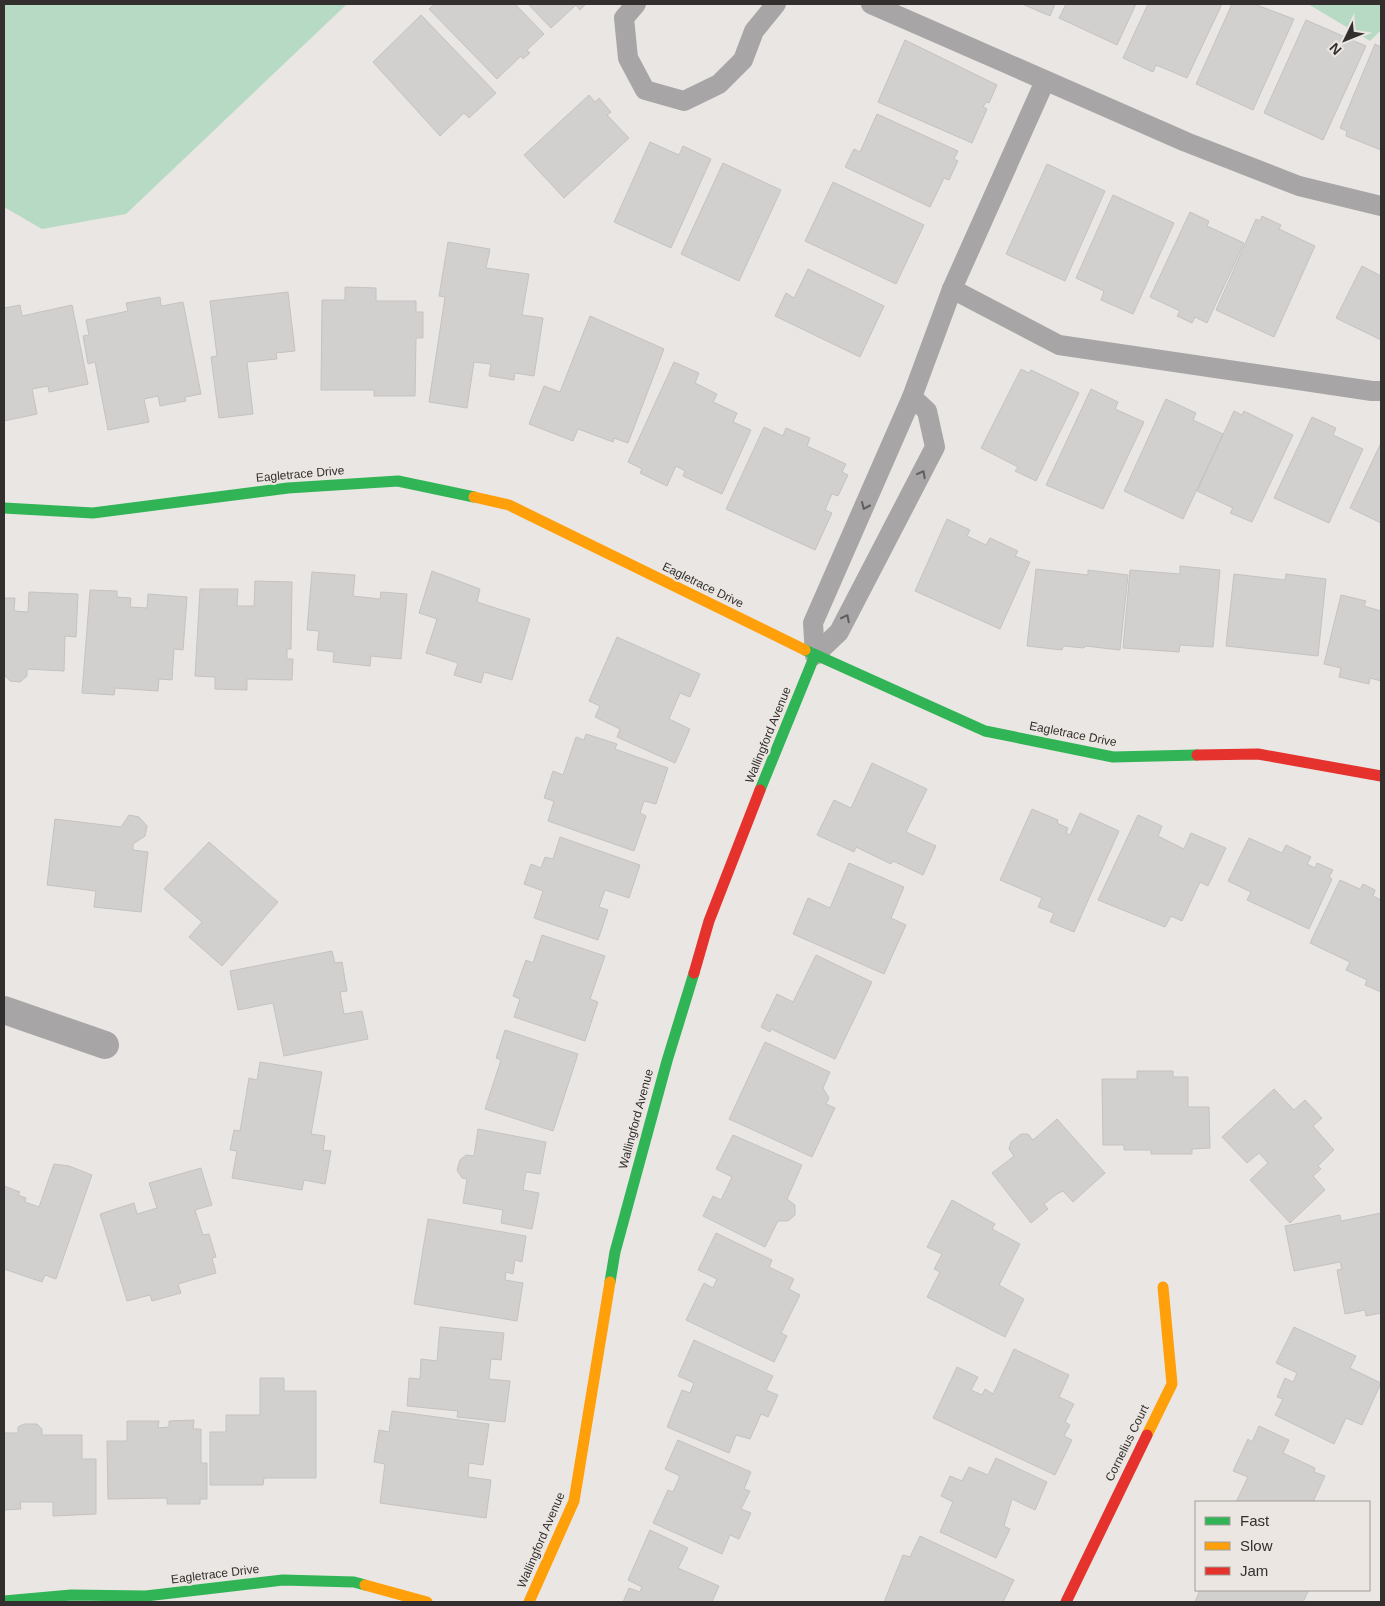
<svg xmlns="http://www.w3.org/2000/svg" width="1385" height="1606" font-family="Helvetica,sans-serif">
  <style>
    .green { fill: #b6dac3 }
    .building { fill: #d2cfcf; stroke: #c5c3c2 }
    .lines { fill: none; stroke-linecap: round; stroke-linejoin: round }
    .lane { stroke: #a7a5a6; stroke-width: 20 }
    .street { stroke: #a7a5a6; stroke-width: 28 }
    .fast { stroke: #30b455; stroke-width: 11 }
    .slow { stroke: #ff9f0a; stroke-width: 11 }
    .jam { stroke: #e5322d; stroke-width: 11 }
    .oneway { stroke: #615e5e }
    .labels { text-anchor: middle; dominant-baseline: central; stroke-width: 4.5; stroke-linejoin: round; paint-order: stroke }
    .street-label { font-size: 12px; fill: #322f2e; stroke: #ebe6e1 }
  </style>
  <rect width="100%" height="100%" fill="#e9e6e3"/>
  <!-- green -->
  <g class="green">
    <polygon points="4,4 347,4 126,214 42,229 4,207"/>
    <polygon points="1308,4 1381,4 1381,30 1370,41"/>
  </g>
  <!-- building -->
  <g class="building">
    <polygon points="434,4 515,4 544,34 527,50 530,53 523,59 521,56 497,79 429,9"/>
    <polygon points="528,4 586,4 580,10 576,5 551,28"/>
    <polygon points="1022,4 1055,4 1050,16"/>
    <polygon points="1066,4 1136,4 1117,45 1059,18"/>
    <polygon points="1148,4 1222,4 1187,78 1156,65 1153,72 1123,58"/>
    <polygon points="1232,4 1254,4 1294,19 1253,110 1196,84"/>
    <polygon points="421,15 496,93 469,118 464,113 440,136 373,62"/>
    <polygon points="1306,20 1366,46 1323,140 1264,113"/>
    <polygon points="905,40 997,85 989,103 986,102 983,107 987,109 972,143 878,102"/>
    <polygon points="1375,44 1381,47 1381,150 1346,136 1347,131 1340,128"/>
    <polygon points="589,95 595,102 599,98 611,112 607,115 629,138 564,198 524,155"/>
    <polygon points="877,114 958,151 954,159 958,161 949,180 944,178 930,207 845,167 854,149 860,152"/>
    <polygon points="650,142 679,155 683,146 711,159 671,248 614,222"/>
    <polygon points="723,163 781,190 739,281 681,254"/>
    <polygon points="1047,164 1105,191 1065,281 1006,254"/>
    <polygon points="833,182 924,225 896,284 805,241"/>
    <polygon points="1113,195 1174,223 1133,314 1101,300 1104,291 1076,278"/>
    <polygon points="1190,212 1209,221 1207,226 1244,243 1207,323 1195,317 1192,323 1177,316 1180,311 1150,297"/>
    <polygon points="1262,216 1281,225 1279,229 1315,246 1274,337 1216,310 1256,219 1260,221"/>
    <polygon points="448,242 490,249 486,268 529,274 522,315 543,318 534,376 515,373 514,380 489,376 491,364 474,362 467,408 429,402 445,297 439,296"/>
    <polygon points="1362,266 1381,276 1381,340 1336,318"/>
    <polygon points="808,269 884,306 860,357 775,316 786,293 794,298"/>
    <polygon points="345,287 376,288 376,301 416,301 416,312 423,312 423,338 416,338 415,396 374,396 374,390 321,390 322,300 345,300"/>
    <polygon points="288,292 295,351 276,353 277,359 247,362 253,414 219,418 211,357 217,356 210,301"/>
    <polygon points="160,297 161,306 183,302 201,394 185,397 186,401 160,406 158,396 144,399 149,422 108,430 95,362 88,364 83,336 89,335 86,320 128,311 126,303"/>
    <polygon points="20,305 22,316 72,305 88,384 49,392 48,386 32,389 37,414 4,421 4,308"/>
    <polygon points="590,316 664,349 628,443 614,438 613,442 578,429 573,441 529,424 544,386 560,392"/>
    <polygon points="674,362 699,373 695,383 717,394 713,402 737,413 733,422 751,430 722,494 683,476 685,471 676,466 667,486 640,473 642,469 628,462"/>
    <polygon points="1021,369 1029,373 1031,370 1079,393 1036,481 1015,471 1018,467 981,448"/>
    <polygon points="1091,389 1118,402 1115,409 1144,422 1103,509 1046,485"/>
    <polygon points="1166,399 1196,413 1193,420 1223,434 1183,519 1124,491"/>
    <polygon points="1234,411 1242,415 1244,411 1293,435 1252,522 1230,513 1233,508 1197,491"/>
    <polygon points="1312,417 1336,428 1333,435 1363,449 1329,523 1274,498"/>
    <polygon points="764,427 783,436 786,428 810,438 807,446 846,464 842,472 848,475 838,496 832,494 825,510 832,513 815,550 726,509"/>
    <polygon points="1381,443 1381,523 1350,508"/>
    <polygon points="947,519 970,530 967,536 986,545 990,538 1018,551 1015,556 1030,562 1000,629 915,591"/>
    <polygon points="1180,566 1220,570 1213,647 1180,645 1179,652 1123,648 1130,570 1180,574"/>
    <polygon points="1036,569 1088,575 1088,570 1128,575 1120,650 1085,646 1084,648 1063,646 1062,650 1027,646"/>
    <polygon points="432,571 480,589 477,602 530,619 512,680 484,672 481,683 454,675 458,663 426,653 437,619 419,613"/>
    <polygon points="312,572 355,575 353,596 380,599 381,592 407,594 401,659 371,656 370,666 333,662 334,652 317,650 319,631 307,630"/>
    <polygon points="1234,574 1285,580 1286,574 1326,579 1318,656 1226,646"/>
    <polygon points="255,581 292,582 291,649 287,649 287,659 293,659 292,680 247,679 247,690 215,689 215,677 195,676 200,589 238,589 237,606 254,606"/>
    <polygon points="90,590 117,591 117,597 131,598 130,607 147,608 148,594 187,597 183,650 174,649 172,680 159,679 158,691 115,688 114,695 82,693"/>
    <polygon points="29,592 78,594 76,637 65,636 64,671 27,669 27,676 20,682 10,681 4,675 4,598 15,598 14,611 28,612"/>
    <polygon points="1341,595 1366,601 1364,606 1381,611 1381,681 1370,678 1369,684 1339,677 1341,668 1324,664"/>
    <polygon points="617,637 700,674 690,697 680,693 669,719 690,729 675,763 617,737 620,729 595,717 600,706 589,701"/>
    <polygon points="586,734 617,744 615,749 668,768 656,804 644,801 640,813 646,816 634,851 548,821 554,801 544,798 553,771 563,775 576,737 584,740"/>
    <polygon points="872,763 927,789 906,832 936,846 923,875 893,861 891,864 856,847 854,852 817,835 834,800 851,808"/>
    <polygon points="1032,809 1058,820 1057,823 1068,828 1066,833 1070,835 1080,813 1119,831 1074,932 1050,922 1054,913 1038,907 1042,898 1000,880"/>
    <polygon points="129,815 139,817 147,826 145,836 133,844 133,850 148,852 141,912 94,907 96,891 47,885 55,819 121,827"/>
    <polygon points="1138,815 1162,826 1158,836 1184,849 1191,833 1226,848 1208,886 1200,882 1182,921 1171,916 1165,927 1098,900"/>
    <polygon points="560,837 640,865 629,898 605,890 599,907 608,910 598,940 534,918 543,891 524,884 531,864 541,868 545,857 553,859"/>
    <polygon points="1249,838 1282,853 1286,845 1311,857 1307,864 1315,868 1317,863 1333,870 1329,877 1332,879 1309,929 1247,900 1251,892 1228,881"/>
    <polygon points="209,842 278,902 222,966 189,937 202,922 164,889"/>
    <polygon points="849,863 904,887 891,918 906,925 884,974 793,934 808,898 830,908"/>
    <polygon points="1340,880 1360,889 1363,884 1375,890 1373,896 1381,900 1381,992 1365,985 1367,980 1346,970 1350,962 1310,943"/>
    <polygon points="542,935 605,956 590,999 598,1002 585,1041 514,1017 520,999 513,996 526,960 533,963"/>
    <polygon points="332,951 335,963 342,962 347,991 340,992 344,1014 362,1011 368,1039 284,1056 273,1003 238,1010 230,971"/>
    <polygon points="816,955 872,982 835,1059 771,1029 770,1032 761,1027 777,994 793,1002"/>
    <polygon points="505,1030 578,1054 553,1131 485,1109 501,1060 496,1058"/>
    <polygon points="765,1042 830,1072 823,1088 829,1098 826,1104 835,1108 812,1157 729,1119"/>
    <polygon points="260,1062 322,1072 311,1134 325,1136 323,1150 331,1151 325,1184 304,1180 302,1190 232,1178 237,1151 230,1150 234,1130 240,1131 249,1078 257,1080"/>
    <polygon points="1137,1071 1173,1071 1173,1077 1188,1077 1188,1107 1209,1107 1210,1148 1192,1149 1192,1154 1151,1154 1151,1150 1124,1150 1124,1145 1103,1145 1102,1079 1137,1079"/>
    <polygon points="1274,1089 1294,1110 1305,1100 1322,1118 1313,1126 1334,1150 1318,1166 1321,1169 1313,1176 1325,1190 1290,1223 1250,1180 1268,1163 1259,1153 1247,1163 1222,1137"/>
    <polygon points="1057,1119 1105,1173 1073,1202 1063,1191 1057,1194 1044,1204 1048,1209 1031,1223 992,1173 1014,1156 1009,1149 1011,1142 1021,1134 1028,1134 1033,1140"/>
    <polygon points="478,1129 546,1142 540,1174 526,1172 523,1190 539,1193 532,1229 501,1223 503,1210 463,1203 467,1179 462,1178 457,1170 460,1160 466,1155 474,1156"/>
    <polygon points="733,1135 802,1165 787,1199 795,1205 795,1215 788,1221 778,1221 765,1247 703,1216 713,1196 721,1200 732,1177 716,1169"/>
    <polygon points="54,1164 69,1166 92,1175 56,1279 45,1275 42,1282 4,1269 4,1186 20,1192 18,1195 26,1198 25,1202 39,1207"/>
    <polygon points="201,1168 212,1205 195,1210 203,1235 209,1234 216,1257 212,1258 216,1273 178,1284 181,1293 152,1301 150,1295 127,1301 100,1214 134,1203 137,1214 157,1208 149,1183"/>
    <polygon points="952,1200 995,1224 992,1229 1020,1244 999,1285 1024,1299 1005,1337 927,1297 940,1272 934,1269 942,1254 927,1247"/>
    <polygon points="1381,1213 1381,1313 1366,1316 1365,1310 1345,1314 1337,1270 1342,1269 1340,1262 1294,1271 1285,1226 1340,1215 1341,1221"/>
    <polygon points="428,1219 526,1236 522,1262 515,1260 513,1274 506,1272 505,1280 523,1283 517,1321 414,1304"/>
    <polygon points="716,1233 772,1260 769,1267 794,1279 789,1289 800,1295 781,1333 787,1336 774,1362 686,1320 704,1283 713,1288 717,1279 698,1270"/>
    <polygon points="440,1327 504,1333 501,1360 491,1359 489,1379 510,1381 505,1422 457,1417 458,1411 407,1406 409,1378 420,1379 421,1359 437,1361"/>
    <polygon points="1294,1327 1356,1356 1350,1368 1381,1383 1362,1425 1346,1418 1334,1444 1275,1415 1283,1399 1277,1397 1285,1378 1293,1382 1297,1373 1276,1363"/>
    <polygon points="694,1340 773,1376 766,1390 778,1395 768,1417 761,1414 750,1439 736,1435 729,1453 667,1427 682,1390 690,1393 694,1383 678,1376"/>
    <polygon points="1014,1349 1069,1375 1059,1397 1074,1404 1065,1422 1070,1425 1064,1436 1072,1440 1055,1475 933,1418 957,1367 978,1377 971,1390 982,1395 985,1389 993,1394"/>
    <polygon points="260,1378 284,1378 284,1391 316,1391 316,1478 264,1478 263,1485 210,1485 210,1432 226,1432 226,1415 260,1415"/>
    <polygon points="392,1411 489,1424 483,1465 469,1463 468,1477 491,1480 486,1518 380,1503 385,1464 374,1462 379,1430 389,1432"/>
    <polygon points="194,1420 193,1429 201,1429 201,1463 207,1463 207,1499 200,1499 200,1504 167,1504 167,1498 108,1499 107,1441 127,1441 127,1421 159,1421 158,1428 169,1427 169,1421"/>
    <polygon points="24,1424 37,1424 42,1429 42,1435 82,1435 82,1459 96,1459 96,1514 53,1516 53,1502 20,1502 21,1509 4,1510 4,1433 18,1433 18,1427"/>
    <polygon points="1259,1426 1289,1440 1283,1453 1315,1468 1314,1472 1325,1476 1313,1502 1236,1502 1248,1477 1233,1471 1248,1439 1252,1442"/>
    <polygon points="678,1440 751,1472 744,1489 750,1491 741,1509 751,1513 739,1539 730,1535 722,1554 653,1523 668,1490 673,1492 680,1476 665,1469"/>
    <polygon points="996,1458 1047,1482 1035,1510 1012,1499 1004,1526 1010,1529 996,1558 940,1532 953,1502 941,1496 950,1476 962,1481 969,1467 988,1475"/>
    <polygon points="650,1530 688,1548 678,1568 719,1586 712,1602 623,1602 629,1588 640,1592 642,1587 628,1580"/>
    <polygon points="920,1536 1014,1580 1003,1602 884,1602 903,1555 910,1557"/>
    <polygon points="1200,1590 1309,1590 1303,1602 1195,1602"/>
  </g>
  <g class="lines">
    <!-- lane -->
    <g class="lane">
      <polyline points="636,4 624,18 628,58 645,90 684,101 719,84 743,60 754,31 776,4"/>
      <polyline points="871,4 1186,142 1299,186 1381,206"/>
      <polyline points="952,289 1059,345 1372,391 1381,391"/>
      <polyline points="815,655 813,623 912,397 952,289 1045,81"/>
      <polyline points="815,655 839,632 935,447 927,411 912,397"/>
    </g>
    <!-- street -->
    <polyline class="street" points="4,1010 105,1045"/>
    <!-- fast -->
    <g class="fast">
      <polyline points="4,508 93,513 288,488 398,481 474,497"/>
      <polyline points="805,650 985,731 1113,757 1197,755"/>
      <polyline points="760,790 815,655"/>
      <polyline points="610,1282 615,1252 667,1061 694,973"/>
      <polyline points="4,1601 71,1595 146,1596 283,1580 354,1582 365,1585"/>
    </g>
    <!-- slow -->
    <g class="slow">
      <polyline points="474,497 509,505 805,650"/>
      <polyline points="1147,1435 1172,1384 1163,1287"/>
      <polyline points="365,1585 427,1602"/>
      <polyline points="529,1602 574,1501 610,1282"/>
    </g>
    <!-- jam -->
    <g class="jam">
      <polyline points="1197,755 1258,754 1381,776"/>
      <polyline points="694,973 709,921 760,790"/>
      <polyline points="1066,1602 1147,1435"/>
    </g>
  </g>
  <!-- one-way arrows -->
  <defs><path id="oneway-chevron" d="M-2-3.5L2.5 0L-2 3.5" fill="none" stroke-width="1.6" stroke-linecap="round" stroke-linejoin="round" transform="scale(1.25)"/></defs>
  <g class="oneway">
    <use href="#oneway-chevron" transform="translate(922 474) rotate(-62)"/>
    <use href="#oneway-chevron" transform="translate(865 506) rotate(114)"/>
    <use href="#oneway-chevron" transform="translate(846 618) rotate(-63)"/>
  </g>
  <g class="labels">
    <!-- street labels -->
    <g class="street-label">
      <text transform="translate(300 474) rotate(-5)">Eagletrace Drive</text>
      <text transform="translate(703 585) rotate(26)">Eagletrace Drive</text>
      <text transform="translate(1073 734) rotate(11)">Eagletrace Drive</text>
      <text transform="translate(768 735) rotate(-68)">Wallingford Avenue</text>
      <text transform="translate(636 1119) rotate(-75)">Wallingford Avenue</text>
      <text transform="translate(1127 1443) rotate(-64)">Cornelius Court</text>
      <text transform="translate(541 1540) rotate(-67)">Wallingford Avenue</text>
      <text transform="translate(215 1574) rotate(-7)">Eagletrace Drive</text>
    </g>
  </g>
  <!-- border -->
  <rect width="1385" height="1606" fill="none" stroke="#322f2e" stroke-width="10"/>
  <!-- legend -->
  <rect x="1195" y="1501" width="175" height="90" fill="#ebe6e1" stroke="#a19d99"/>
  <rect x="1205" y="1517" width="25" height="8" fill="#30b455" stroke="#a19d99"/>
  <text x="1240" y="1526" font-size="15" fill="#322f2e">Fast</text>
  <rect x="1205" y="1542" width="25" height="8" fill="#ff9f0a" stroke="#a19d99"/>
  <text x="1240" y="1551" font-size="15" fill="#322f2e">Slow</text>
  <rect x="1205" y="1567" width="25" height="8" fill="#e5322d" stroke="#a19d99"/>
  <text x="1240" y="1576" font-size="15" fill="#322f2e">Jam</text>
  <!-- north arrow -->
  <g transform="translate(1345 40) rotate(227)" stroke="#ebe6e1" stroke-width="4" paint-order="stroke">
  <path d="M0-4L9 19L0 12L-9 19Z" fill="#322f2e"/>
  <text y="-8" font-size="14" font-weight="bold" text-anchor="middle" fill="#322f2e">N</text>
  </g>
</svg>
